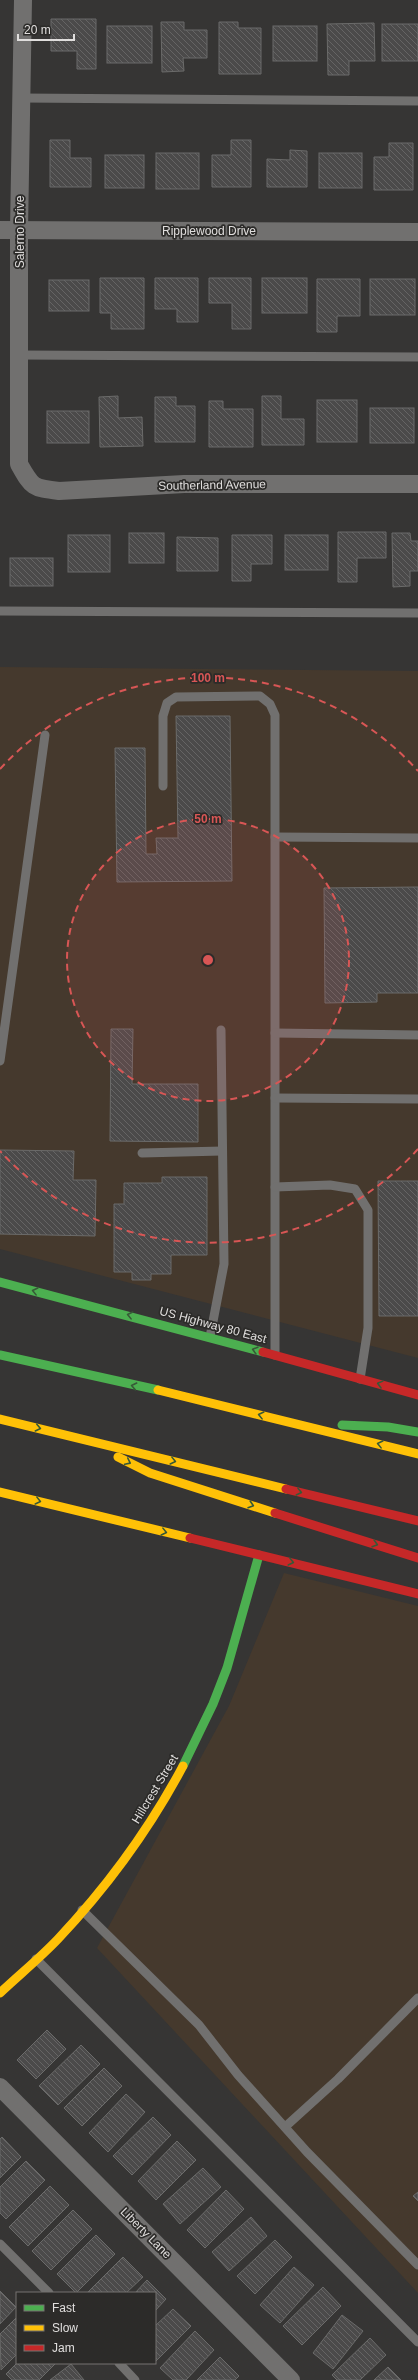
<svg xmlns="http://www.w3.org/2000/svg" width="418" height="2380" font-family="Helvetica,sans-serif">
  <style>
    .commercial { fill: #45392d }
    .building { fill: url(#building-back-hatch); stroke: #6b6b6a }
    .lines { fill: none; stroke-linecap: round; stroke-linejoin: round }
    .lane { stroke: #71706f; stroke-width: 9 }
    .street { stroke: #71706f; stroke-width: 18 }
    .fast { stroke: #4caf50; stroke-width: 9 }
    .slow { stroke: #ffc107; stroke-width: 9 }
    .jam { stroke: #c62828; stroke-width: 9 }
    .oneway { stroke: #375937 }
    .ring { fill: none; stroke: #d85655; stroke-width: 2; stroke-dasharray: 7 5 }
    .labels { text-anchor: middle; dominant-baseline: central; stroke-width: 3.5; stroke-linejoin: round; paint-order: stroke }
    .street-label { font-size: 12px; fill: #e0dedd; stroke: #2c2b29 }
    .centre { fill: #d85655; stroke: #2c2b29; stroke-width: 2 }
    .ring-label { font-size: 12px; text-anchor: middle; font-weight: bold; fill: #d85655; stroke: #2c2b29; stroke-width: 3.5; stroke-linejoin: round; paint-order: stroke }
  </style>
  <defs>
    <pattern id="building-back-hatch" width="6" height="6" patternUnits="userSpaceOnUse"><rect width="6" height="6" fill="#4b4a4a"/><path d="M-1 5l2 2M0 0l6 6M5-1l2 2" fill="none" stroke="#656464"/></pattern>
  </defs>
  <rect width="100%" height="100%" fill="#363534"/>
  <!-- commercial -->
  <g class="commercial">
    <polygon points="0,667 418,671 418,1358 0,1249"/>
    <polygon points="284,1573 418,1606 418,2293 97,1948 229,1706"/>
  </g>
  <!-- building -->
  <g class="building">
    <polygon points="51,19 96,19 96,69 77,69 77,51 51,51"/>
    <polygon points="161,22 184,22 184,30 207,30 207,58 183,58 184,71 162,72"/>
    <polygon points="219,22 238,22 238,28 261,28 261,74 219,74"/>
    <polygon points="374,23 375,61 349,61 349,75 328,75 327,24"/>
    <rect x="382" y="24" width="36" height="37"/>
    <rect x="107" y="26" width="45" height="37"/>
    <rect x="273" y="26" width="44" height="35"/>
    <polygon points="50,140 70,140 70,158 91,158 91,187 50,187"/>
    <polygon points="231,140 251,140 251,187 212,187 212,155 231,155"/>
    <polygon points="389,143 413,143 413,190 374,190 374,157 389,157"/>
    <polygon points="290,150 307,151 307,187 267,187 267,159 290,160"/>
    <rect x="156" y="153" width="43" height="36"/>
    <rect x="319" y="153" width="43" height="35"/>
    <rect x="105" y="155" width="39" height="33"/>
    <polygon points="100,278 144,278 144,329 111,329 111,313 100,313"/>
    <polygon points="155,278 198,278 198,322 177,322 177,309 155,309"/>
    <polygon points="209,278 251,278 251,329 232,329 232,303 209,303"/>
    <rect x="262" y="278" width="45" height="35"/>
    <polygon points="317,279 360,279 360,316 337,316 337,332 317,332"/>
    <rect x="370" y="279" width="45" height="36"/>
    <rect x="49" y="280" width="40" height="31"/>
    <polygon points="118,396 118,418 142,417 143,446 100,447 99,397"/>
    <polygon points="262,396 281,396 281,419 304,419 304,445 262,445"/>
    <polygon points="155,397 176,397 176,406 195,406 195,442 155,442"/>
    <rect x="317" y="400" width="40" height="42"/>
    <polygon points="209,401 223,401 223,409 253,409 253,447 209,447"/>
    <rect x="370" y="408" width="44" height="35"/>
    <rect x="47" y="411" width="42" height="32"/>
    <polygon points="338,532 386,532 386,558 357,558 357,582 338,582"/>
    <rect x="129" y="533" width="35" height="30"/>
    <polygon points="392,533 410,533 411,541 418,541 418,571 410,571 410,586 393,587"/>
    <rect x="68" y="535" width="42" height="37"/>
    <polygon points="232,535 272,535 272,564 251,564 251,581 232,581"/>
    <rect x="285" y="535" width="43" height="35"/>
    <polygon points="177,537 218,538 218,571 177,571"/>
    <rect x="10" y="558" width="43" height="28"/>
    <polygon points="176,716 230,716 232,881 117,882 115,748 145,748 146,854 157,854 156,838 178,838"/>
    <polygon points="418,887 418,993 377,993 377,1002 325,1003 324,888"/>
    <polygon points="111,1029 133,1029 132,1084 198,1084 198,1142 110,1141"/>
    <polygon points="0,1150 74,1151 73,1180 96,1180 95,1236 0,1234"/>
    <polygon points="162,1177 207,1177 207,1255 171,1255 171,1274 151,1274 151,1280 132,1280 132,1272 114,1272 114,1204 124,1204 124,1183 162,1183"/>
    <polygon points="378,1181 418,1181 418,1316 379,1316"/>
    <polygon points="47,2030 66,2049 36,2079 17,2060"/>
    <polygon points="81,2045 100,2064 58,2105 39,2086"/>
    <polygon points="104,2068 122,2086 82,2126 64,2108"/>
    <polygon points="126,2094 145,2112 108,2152 89,2133"/>
    <polygon points="153,2117 171,2135 132,2175 113,2156"/>
    <polygon points="2,2137 21,2157 0,2178 0,2139"/>
    <polygon points="177,2141 196,2160 156,2200 138,2181"/>
    <polygon points="26,2161 45,2180 6,2219 0,2213 0,2187"/>
    <polygon points="203,2168 221,2187 180,2224 163,2204"/>
    <polygon points="50,2186 69,2205 28,2246 9,2227"/>
    <polygon points="226,2190 244,2209 205,2248 187,2230"/>
    <polygon points="418,2192 418,2201 413,2196"/>
    <polygon points="73,2210 92,2229 51,2270 32,2251"/>
    <polygon points="251,2217 267,2236 229,2271 212,2252"/>
    <polygon points="96,2235 115,2254 76,2293 57,2274"/>
    <polygon points="275,2240 292,2257 255,2294 237,2276"/>
    <polygon points="123,2257 143,2277 126,2293 87,2293"/>
    <polygon points="294,2267 314,2285 280,2323 260,2305"/>
    <polygon points="147,2280 166,2299 155,2311 155,2293 135,2293"/>
    <polygon points="323,2287 341,2306 302,2345 283,2326"/>
    <polygon points="0,2291 16,2307 0,2324"/>
    <polygon points="173,2309 191,2326 155,2362 155,2326"/>
    <polygon points="342,2315 363,2331 333,2369 313,2353"/>
    <polygon points="17,2317 17,2354 1,2370 0,2334"/>
    <polygon points="195,2331 214,2350 186,2380 173,2380 160,2368"/>
    <polygon points="370,2338 386,2355 360,2380 337,2380 332,2375"/>
    <polygon points="220,2357 239,2376 235,2380 197,2380"/>
    <polygon points="17,2363 56,2363 39,2380 12,2380 6,2374"/>
    <polygon points="71,2364 84,2380 50,2380"/>
    <polygon points="388,2367 401,2380 374,2380"/>
  </g>
  <g class="lines">
    <!-- lane -->
    <g class="lane">
      <polyline points="21,98 418,101"/>
      <polyline points="19,355 418,357"/>
      <polyline points="0,611 418,613"/>
      <polyline points="163,786 163,716 167,703 176,697 260,696 270,704 275,715 275,1355"/>
      <polyline points="275,837 418,838"/>
      <polyline points="275,1033 418,1035"/>
      <polyline points="0,1061 45,735"/>
      <polyline points="275,1098 418,1099"/>
      <polyline points="142,1153 222,1151"/>
      <polyline points="275,1187 330,1185 355,1189 368,1210 368,1328 360,1379"/>
      <polyline points="210,1337 224,1264 221,1030"/>
      <polyline points="82,1910 199,2025 238,2075 307,2152 418,2265"/>
      <polyline points="36,1959 418,2342"/>
      <polyline points="285,2127 338,2079 418,1998"/>
      <polyline points="0,2244 49,2293"/>
      <polyline points="119,2363 135,2380"/>
    </g>
    <!-- street -->
    <g class="street">
      <path d="M23 0 19 230V464C32 487 32 488 59 491L184 484H418"/>
      <polyline points="0,230 418,232"/>
      <polyline points="0,2087 291,2380"/>
    </g>
    <!-- fast -->
    <g class="fast">
      <polyline points="0,1282 263,1352"/>
      <polyline points="0,1355 158,1390"/>
      <polyline points="342,1425 388,1427 418,1432"/>
      <polyline points="183,1766 213,1704 227,1668 259,1555"/>
    </g>
    <!-- slow -->
    <g class="slow">
      <polyline points="158,1390 418,1454"/>
      <polyline points="0,1419 286,1489"/>
      <polyline points="118,1457 150,1473 275,1513"/>
      <polyline points="0,1492 190,1538"/>
      <path d="M0 1993C19 1975 40 1958 58 1939 106 1888 150 1828 183 1766"/>
    </g>
    <!-- jam -->
    <g class="jam">
      <polyline points="263,1352 418,1395"/>
      <polyline points="286,1489 418,1521"/>
      <polyline points="275,1513 418,1558"/>
      <polyline points="190,1538 418,1594"/>
    </g>
  </g>
  <!-- one-way arrows -->
  <defs><path id="oneway-chevron" d="M-2-3.5L2.5 0L-2 3.5" fill="none" stroke-width="1.6" stroke-linecap="round" stroke-linejoin="round"/></defs>
  <g class="oneway">
    <use href="#oneway-chevron" transform="translate(35 1291) rotate(-166)"/>
    <use href="#oneway-chevron" transform="translate(130 1315) rotate(-166)"/>
    <use href="#oneway-chevron" transform="translate(255 1350) rotate(-164)"/>
    <use href="#oneway-chevron" transform="translate(380 1384) rotate(-165)"/>
    <use href="#oneway-chevron" transform="translate(134 1386) rotate(-168)"/>
    <use href="#oneway-chevron" transform="translate(261 1415) rotate(-166)"/>
    <use href="#oneway-chevron" transform="translate(38 1428) rotate(13)"/>
    <use href="#oneway-chevron" transform="translate(380 1444) rotate(-166)"/>
    <use href="#oneway-chevron" transform="translate(173 1461) rotate(14)"/>
    <use href="#oneway-chevron" transform="translate(128 1462) rotate(26)"/>
    <use href="#oneway-chevron" transform="translate(299 1492) rotate(14)"/>
    <use href="#oneway-chevron" transform="translate(38 1501) rotate(14)"/>
    <use href="#oneway-chevron" transform="translate(251 1505) rotate(18)"/>
    <use href="#oneway-chevron" transform="translate(164 1532) rotate(14)"/>
    <use href="#oneway-chevron" transform="translate(375 1544) rotate(17)"/>
    <use href="#oneway-chevron" transform="translate(291 1562) rotate(14)"/>
  </g>
  <!-- distance rings -->
  <circle cx="208" cy="960" r="141" fill="#d85655" fill-opacity=".12"/>
  <g class="ring">
    <circle cx="208" cy="960" r="141"/>
    <path d="M418 1149A282 282 0 0 1 0 1151M0 769A282 282 0 0 1 418 771"/>
  </g>
  <g class="labels">
    <!-- street labels -->
    <g class="street-label">
      <text x="209" y="231">Ripplewood Drive</text>
      <text transform="translate(20 232) rotate(-90)">Salerno Drive</text>
      <text transform="translate(212 485) rotate(-1)">Southerland Avenue</text>
      <text transform="translate(213 1325) rotate(15)">US Highway 80 East</text>
      <text transform="translate(155 1789) rotate(-59)">Hillcrest Street</text>
      <text transform="translate(146 2233) rotate(45)">Liberty Lane</text>
    </g>
  </g>
  <circle cx="208" cy="960" r="6" class="centre"/>
  <g class="ring-label">
    <text x="208" y="682">100 m</text>
    <text x="208" y="823">50 m</text>
  </g>
  <!-- legend -->
  <rect x="16" y="2292" width="140" height="72" fill="#2c2b29" stroke="#747371"/>
  <rect x="24" y="2305" width="20" height="6" fill="#4caf50" stroke="#747371"/>
  <text x="52" y="2312" font-size="12" fill="#e0dedd">Fast</text>
  <rect x="24" y="2325" width="20" height="6" fill="#ffc107" stroke="#747371"/>
  <text x="52" y="2332" font-size="12" fill="#e0dedd">Slow</text>
  <rect x="24" y="2345" width="20" height="6" fill="#c62828" stroke="#747371"/>
  <text x="52" y="2352" font-size="12" fill="#e0dedd">Jam</text>
  <!-- scale -->
  <path d="M18 34v6h56v-6" fill="none" stroke="#e0dedd" stroke-width="2"/>
  <text x="24" y="34" font-size="12" fill="#e0dedd" stroke="#2c2b29" stroke-width="3" paint-order="stroke">20 m</text>
</svg>
